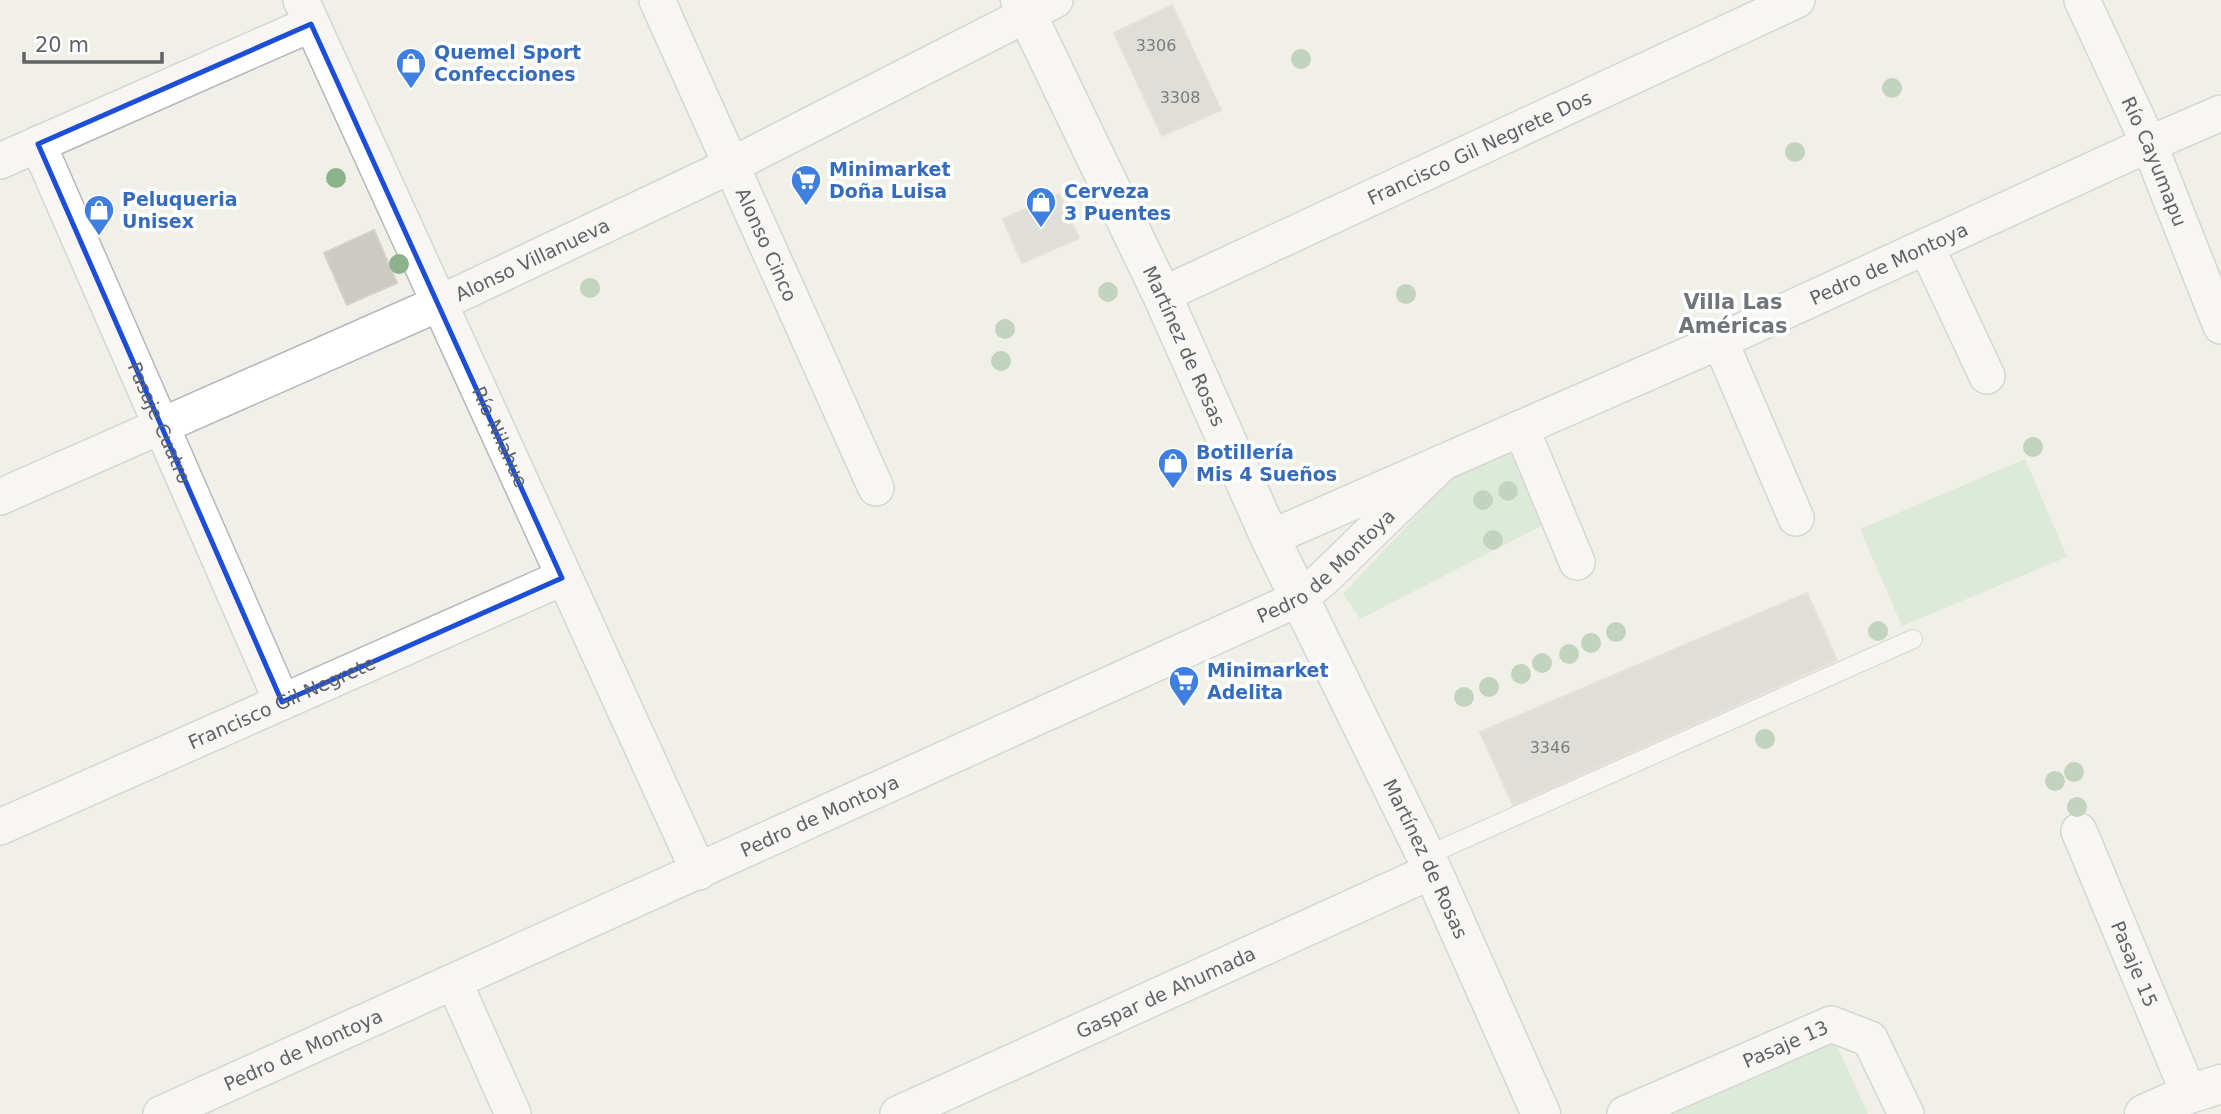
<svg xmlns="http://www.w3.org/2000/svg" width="2221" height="1114" font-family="'DejaVu Sans',sans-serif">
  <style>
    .green { fill: #c7e5c8 }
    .building { fill: #cccac5; stroke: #d5d1c7; stroke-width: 2 }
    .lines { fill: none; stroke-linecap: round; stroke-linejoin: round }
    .service-casing { stroke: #b5b8bb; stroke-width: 20 }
    .minor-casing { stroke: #b5b8bb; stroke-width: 38 }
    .tertiary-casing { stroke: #b5b8bb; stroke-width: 41 }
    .service { stroke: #fff; stroke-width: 18 }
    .minor { stroke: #fff; stroke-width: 35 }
    .tertiary { stroke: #fff; stroke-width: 38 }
    .tree { fill: #8db38c }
    .marked { fill: none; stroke: #1d4ed8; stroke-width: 5; stroke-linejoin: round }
    .labels { text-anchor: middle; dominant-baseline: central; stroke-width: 7; stroke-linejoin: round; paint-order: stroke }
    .number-label { font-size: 16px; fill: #7a7d7e }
    .shop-label { font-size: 19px; font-weight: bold; fill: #366cbe; stroke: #fff; text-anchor: start }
    .street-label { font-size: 19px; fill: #5f6367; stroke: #fff }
    .neighbourhood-label { font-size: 21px; font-weight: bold; fill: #707579; stroke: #fff }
  </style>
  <rect width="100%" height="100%" fill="#f0efe8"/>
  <!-- green -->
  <g class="green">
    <polygon points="1511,450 1545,524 1360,619 1343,594 1459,470"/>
    <polygon points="2025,459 2067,557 1902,626 1860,529"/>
    <polygon points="1834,1039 1868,1114 1668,1114"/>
  </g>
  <!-- building -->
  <g class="building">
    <polygon points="1172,5 1221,110 1162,136 1114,33"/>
    <polygon points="1059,194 1079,238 1022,263 1003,219"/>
    <polygon points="374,230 397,283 347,305 324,253"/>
    <polygon points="1807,593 1837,660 1513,805 1480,732"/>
  </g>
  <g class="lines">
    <!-- service casing -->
    <g class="service-casing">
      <polyline id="service" points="1426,856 1913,639"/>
    </g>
    <!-- minor casing -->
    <g class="minor-casing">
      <g id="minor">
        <path id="s1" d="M301 0 699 872"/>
        <path id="s2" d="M657 0 876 488"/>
        <path id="s3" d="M2082 0 2149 144 2221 326"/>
        <path id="s4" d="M38 144 282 702"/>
        <polyline points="0,161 311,24"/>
        <polyline points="1926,246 1987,376"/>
        <path id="s5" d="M1162 295 1797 0"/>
        <polyline points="1720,341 1796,518"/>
        <polyline points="1521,428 1577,562"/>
        <path id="s6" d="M0 497 440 303 732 165 1055 0"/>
        <path id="s7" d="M1270 538 1720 341 2149 144 2221 113"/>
        <path id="s8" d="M0 827 562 578"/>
        <path id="s9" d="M2079 831 2189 1094"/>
        <polyline points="454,982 513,1114"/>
        <path id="s10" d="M161 1114 1300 598 1324 578 1442 463"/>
        <path id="s11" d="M898 1114 1432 871"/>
        <path id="s12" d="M1625 1114 1831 1024 1870 1039 1906 1114"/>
      </g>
    </g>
    <!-- tertiary casing -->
    <g class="tertiary-casing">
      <g id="tertiary">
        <path id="s13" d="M1020 0 1162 295 1270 538 1426 856 1541 1114"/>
        <polyline points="2144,1114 2189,1094 2221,1084"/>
      </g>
    </g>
    <!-- service -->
    <use href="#service" class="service"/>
    <!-- minor -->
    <use href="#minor" class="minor"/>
    <!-- tertiary -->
    <use href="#tertiary" class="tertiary"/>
  </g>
  <!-- trees -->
  <g class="tree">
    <circle cx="1301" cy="59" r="10"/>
    <circle cx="1892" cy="88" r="10"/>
    <circle cx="1795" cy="152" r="10"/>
    <circle cx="336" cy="178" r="10"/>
    <circle cx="399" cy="264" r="10"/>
    <circle cx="590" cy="288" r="10"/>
    <circle cx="1108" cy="292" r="10"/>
    <circle cx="1406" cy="294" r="10"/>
    <circle cx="1005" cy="329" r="10"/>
    <circle cx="1001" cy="361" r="10"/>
    <circle cx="2033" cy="447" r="10"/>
    <circle cx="1508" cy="491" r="10"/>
    <circle cx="1483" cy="500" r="10"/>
    <circle cx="1493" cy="540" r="10"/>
    <circle cx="1878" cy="631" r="10"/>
    <circle cx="1616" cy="632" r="10"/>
    <circle cx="1591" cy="643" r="10"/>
    <circle cx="1569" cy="654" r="10"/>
    <circle cx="1542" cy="663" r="10"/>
    <circle cx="1521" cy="674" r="10"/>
    <circle cx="1489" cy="687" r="10"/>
    <circle cx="1464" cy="697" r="10"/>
    <circle cx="1765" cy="739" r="10"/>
    <circle cx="2074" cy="772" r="10"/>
    <circle cx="2055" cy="781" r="10"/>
    <circle cx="2077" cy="807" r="10"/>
  </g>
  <!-- marked area -->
  <path d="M0 0H2221V1114H0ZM311 24 562 578 282 702 38 144Z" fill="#f0efe8" fill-opacity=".55" fill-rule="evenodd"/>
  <path class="marked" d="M311 24 562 578 282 702 38 144Z"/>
  <!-- icons -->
  <defs>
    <g id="shop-pin" transform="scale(1.575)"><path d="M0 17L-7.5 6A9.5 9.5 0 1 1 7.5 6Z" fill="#3f7fe0" stroke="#fff"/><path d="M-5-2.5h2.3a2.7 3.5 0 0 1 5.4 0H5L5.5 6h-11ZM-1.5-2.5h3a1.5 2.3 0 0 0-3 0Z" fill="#fff"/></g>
    <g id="supermarket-pin" transform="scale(1.575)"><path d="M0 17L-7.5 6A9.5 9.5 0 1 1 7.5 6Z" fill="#3f7fe0" stroke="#fff"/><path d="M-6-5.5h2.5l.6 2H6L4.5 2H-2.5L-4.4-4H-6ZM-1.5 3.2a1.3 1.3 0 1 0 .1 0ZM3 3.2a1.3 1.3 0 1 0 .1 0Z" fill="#fff"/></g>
  </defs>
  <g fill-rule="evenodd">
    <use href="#shop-pin" x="411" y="63"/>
    <use href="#supermarket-pin" x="806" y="180"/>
    <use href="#shop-pin" x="1041" y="202"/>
    <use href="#shop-pin" x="99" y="210"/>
    <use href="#shop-pin" x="1173" y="463"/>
    <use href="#supermarket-pin" x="1184" y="681"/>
  </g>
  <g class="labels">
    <!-- number labels -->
    <g class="number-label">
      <text x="1156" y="45">3306</text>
      <text x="1180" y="97">3308</text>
      <text x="1550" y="747">3346</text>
    </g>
    <!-- shop labels -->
    <g class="shop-label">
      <text x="434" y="52">Quemel Sport<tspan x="434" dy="22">Confecciones</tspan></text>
      <text x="829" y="169">Minimarket<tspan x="829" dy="22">Doña Luisa</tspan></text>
      <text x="1064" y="191">Cerveza<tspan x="1064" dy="22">3 Puentes</tspan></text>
      <text x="122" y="199">Peluqueria<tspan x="122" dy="22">Unisex</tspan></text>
      <text x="1196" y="452">Botillería<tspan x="1196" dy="22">Mis 4 Sueños</tspan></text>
      <text x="1207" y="670">Minimarket<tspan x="1207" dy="22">Adelita</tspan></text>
    </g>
    <!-- street labels -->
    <g class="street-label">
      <text stroke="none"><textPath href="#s5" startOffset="350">Francisco Gil Negrete Dos</textPath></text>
      <text stroke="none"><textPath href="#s3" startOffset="177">Río Cayumapu</textPath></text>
      <text stroke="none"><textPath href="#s2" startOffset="268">Alonso Cinco</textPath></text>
      <text stroke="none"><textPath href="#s6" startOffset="583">Alonso Villanueva</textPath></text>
      <text stroke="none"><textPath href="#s7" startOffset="677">Pedro de Montoya</textPath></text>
      <text stroke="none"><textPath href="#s13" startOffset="383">Martínez de Rosas</textPath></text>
      <text stroke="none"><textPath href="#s4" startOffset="304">Pasaje Cuatro</textPath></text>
      <text stroke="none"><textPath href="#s1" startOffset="480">Río Nilahue</textPath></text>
      <text stroke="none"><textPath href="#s10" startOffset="1290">Pedro de Montoya</textPath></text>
      <text stroke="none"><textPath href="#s8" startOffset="308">Francisco Gil Negrete</textPath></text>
      <text stroke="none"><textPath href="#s10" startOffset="723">Pedro de Montoya</textPath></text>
      <text stroke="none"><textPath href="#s13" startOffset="950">Martínez de Rosas</textPath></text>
      <text stroke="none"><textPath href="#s9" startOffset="144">Pasaje 15</textPath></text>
      <text stroke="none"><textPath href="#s11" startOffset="294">Gaspar de Ahumada</textPath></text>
      <text stroke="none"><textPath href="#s12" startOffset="175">Pasaje 13</textPath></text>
      <text stroke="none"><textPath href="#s10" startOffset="156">Pedro de Montoya</textPath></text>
    </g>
    <!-- neighbourhood labels -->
    <g class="neighbourhood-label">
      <text x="1733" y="302">Villa Las<tspan x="1733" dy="24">Américas</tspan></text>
    </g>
  </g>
  <!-- scale -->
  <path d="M24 52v10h138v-10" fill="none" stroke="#5f6367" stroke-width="3.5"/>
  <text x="35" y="52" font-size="21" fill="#5f6367" stroke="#ffffff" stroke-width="5" paint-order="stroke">20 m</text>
</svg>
